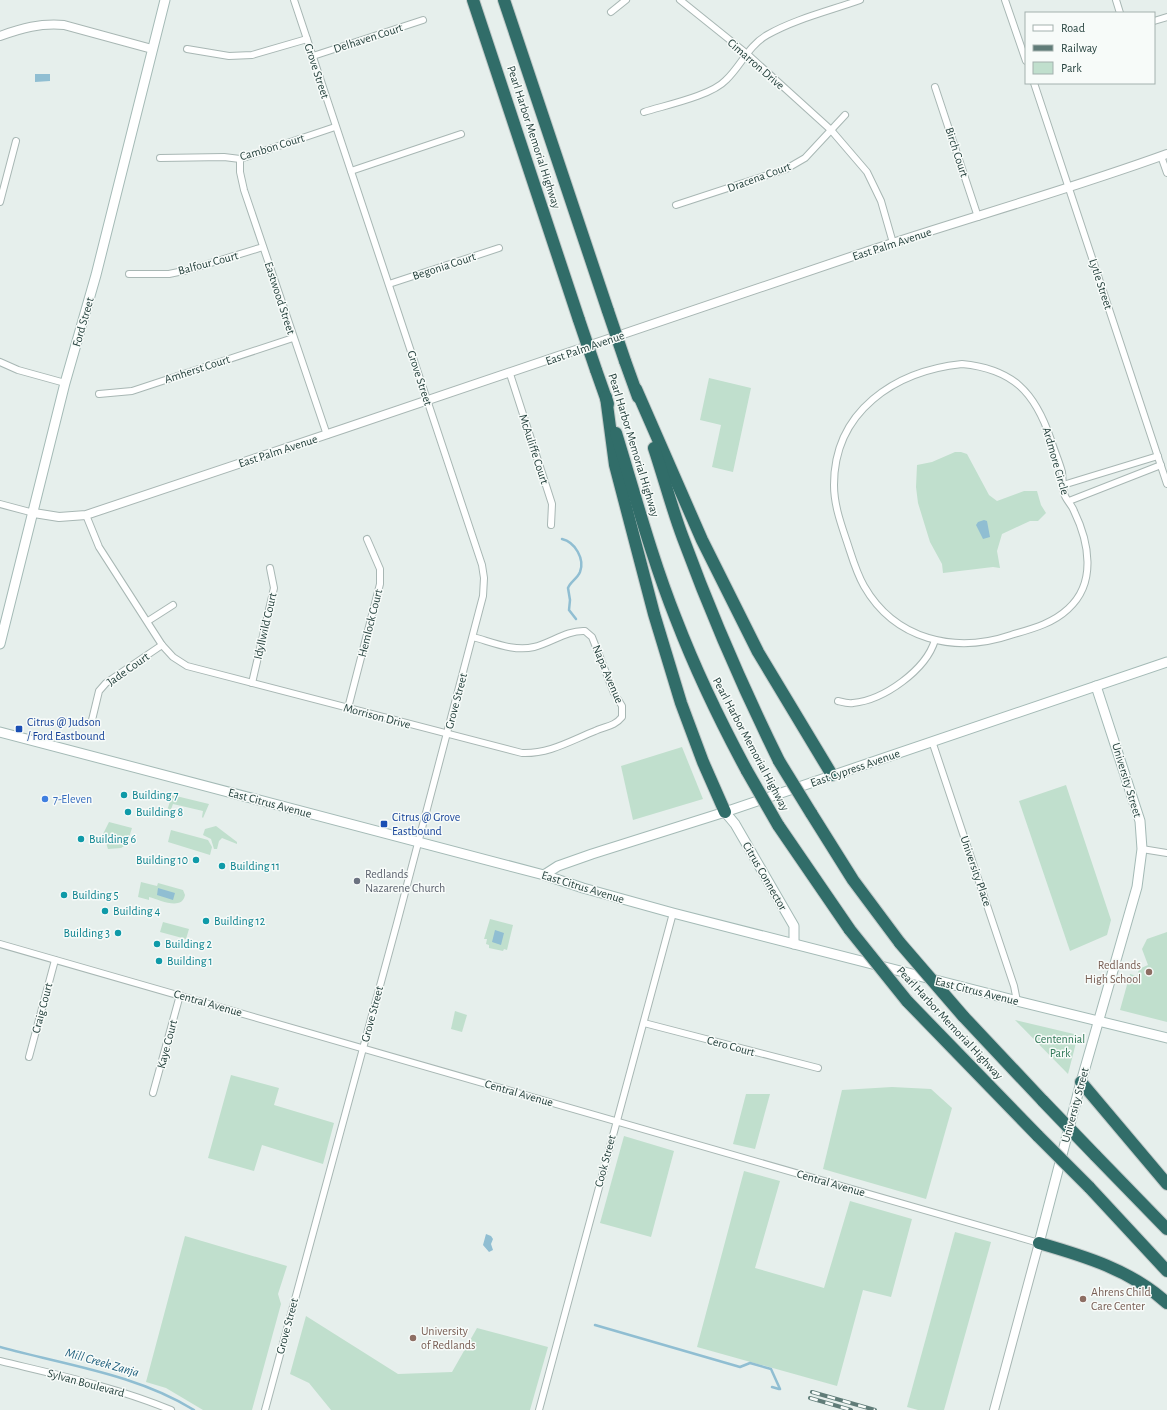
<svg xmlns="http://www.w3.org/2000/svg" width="1167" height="1410" font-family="'Alegreya Sans',sans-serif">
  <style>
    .green { fill: #c0dfcd }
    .water { fill: #90bed2 }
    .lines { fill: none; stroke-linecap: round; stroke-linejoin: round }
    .stream { stroke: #90bed2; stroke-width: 2.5 }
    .minor-casing { stroke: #a8b7b4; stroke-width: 8 }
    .tertiary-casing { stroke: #a8b7b4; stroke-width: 10 }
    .secondary-casing { stroke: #a4bab6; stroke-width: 11 }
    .motorway-casing { stroke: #c2cac9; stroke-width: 14 }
    .minor { stroke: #fff; stroke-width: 6 }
    .tertiary { stroke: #fff; stroke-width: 8 }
    .secondary { stroke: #fff; stroke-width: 9 }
    .motorway { stroke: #316d69; stroke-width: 12 }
    .rail-casing { stroke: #607c78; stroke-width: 4 }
    .rail { stroke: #f7fbf9; stroke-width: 2.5; stroke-dasharray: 8; stroke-linecap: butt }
    .motorway-bridge-casing { stroke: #c2cac9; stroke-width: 14; stroke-linecap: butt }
    .motorway-bridge { stroke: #316d69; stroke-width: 12 }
    .transit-dot { fill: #1a4fb4; stroke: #f7fbf9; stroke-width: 1.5 }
    .culture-dot { fill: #0f9aa8; stroke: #f7fbf9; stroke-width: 1.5 }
    .shop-dot { fill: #3f7fe0; stroke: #f7fbf9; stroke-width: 1.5 }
    .worship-dot { fill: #6b7280; stroke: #f7fbf9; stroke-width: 1.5 }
    .education-dot { fill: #8d6e63; stroke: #f7fbf9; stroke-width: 1.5 }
    .labels { text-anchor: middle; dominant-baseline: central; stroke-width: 3; stroke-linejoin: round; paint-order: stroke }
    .street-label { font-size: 12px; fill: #25413d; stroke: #f7fbf9 }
    .transit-label { font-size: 12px; fill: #164399; stroke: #f7fbf9; text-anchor: start }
    .culture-label { font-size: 12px; fill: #0d838f; stroke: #f7fbf9; text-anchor: start }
    .shop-label { font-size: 12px; fill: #366cbe; stroke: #f7fbf9; text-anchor: start }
    .worship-label { font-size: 12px; fill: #5b616d; stroke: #f7fbf9; text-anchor: start }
    .education-label { font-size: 12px; fill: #785e54; stroke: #f7fbf9; text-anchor: start }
    .park-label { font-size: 12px; fill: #2f7756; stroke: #f7fbf9 }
    .water-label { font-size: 13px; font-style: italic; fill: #1f5f7d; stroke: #f7fbf9 }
  </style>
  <rect width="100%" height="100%" fill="#e6efec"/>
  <!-- green -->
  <g class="green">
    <polygon points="709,378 751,388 733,472 712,467 721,425 700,420"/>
    <polygon points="955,452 961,452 967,454 989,495 997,501 1024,491 1037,491 1041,505 1046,513 1038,521 1030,521 1002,534 997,551 1000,568 993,567 943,573 942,564 930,542 918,503 916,487 917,465 932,462"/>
    <polygon points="682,747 703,799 633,820 621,766"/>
    <polygon points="1066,785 1111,920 1107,935 1070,951 1019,801"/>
    <polygon points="172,795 209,804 203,818 202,817 203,811 173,804 170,812 167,811"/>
    <polygon points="109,822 132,828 127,844 121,848 108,849 103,834"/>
    <polygon points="216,826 237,842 237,844 222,838 219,841 217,849 214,849 211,839 203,835 205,829"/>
    <polygon points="171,830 208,840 212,847 210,855 168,842"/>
    <path d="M141 882 157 886 158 883 183 890 185 895C182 911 160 900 149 897V900L138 897Z"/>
    <polygon points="490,919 513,925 507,950 504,949 503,951 489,948 489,945 486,944 487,939 484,939"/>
    <polygon points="163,922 189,929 186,939 160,932"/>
    <polygon points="1167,932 1167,1022 1120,1010 1130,974 1137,976 1139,969 1148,965 1142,949 1147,939"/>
    <polygon points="455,1011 467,1015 462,1032 451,1029"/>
    <polygon points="1015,1020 1074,1034 1077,1039 1068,1074"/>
    <polygon points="231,1075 279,1088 274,1105 334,1123 323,1164 262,1145 254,1171 208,1158"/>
    <polygon points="892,1087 931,1089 952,1108 926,1199 823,1169 842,1090"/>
    <polygon points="746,1094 770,1094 755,1149 733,1144"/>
    <polygon points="624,1136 674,1151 651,1237 600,1223"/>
    <polygon points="744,1171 780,1181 755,1268 824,1288 850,1201 912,1219 891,1297 863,1290 837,1386 697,1347"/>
    <polygon points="955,1232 991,1242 944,1410 918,1410 907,1407"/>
    <polygon points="185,1236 287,1266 278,1294 281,1304 252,1410 203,1410 166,1388 146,1382"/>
    <polygon points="306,1316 398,1374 452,1372 477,1328 548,1347 530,1410 331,1410 309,1383 290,1374"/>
  </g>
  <!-- water -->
  <g class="water">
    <polygon points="35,74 50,74 50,81 35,82"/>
    <polygon points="984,520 987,521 990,537 983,539 976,525 978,522"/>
    <polygon points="158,888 175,893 173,900 157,895"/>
    <polygon points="495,930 504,933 501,945 492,942"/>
    <polygon points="486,1234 491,1236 493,1239 491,1244 493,1250 489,1252 483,1245"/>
  </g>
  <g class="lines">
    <!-- stream -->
    <g class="stream">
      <path d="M562 539C575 542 585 559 580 572 577 579 570 582 568 588L570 600 569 610 576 619"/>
      <polyline points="595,1325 740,1367 750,1363 771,1369 780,1389"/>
      <path d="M0 1347C65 1365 136 1374 194 1410"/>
      <polyline points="772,1387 779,1389"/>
    </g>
    <!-- minor casing -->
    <g class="minor-casing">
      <g id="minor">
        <polyline points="680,0 746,53 831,130 867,172 881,201 893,243"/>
        <polyline points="1005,0 1026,61"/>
        <polyline points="1116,0 1120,13"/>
        <polyline points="611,12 626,0"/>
        <polyline points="1154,21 1167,17"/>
        <polyline points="187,49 229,56 252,55 307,39"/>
        <polyline points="313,56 423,20"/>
        <polyline points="1034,83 1167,484"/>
        <polyline points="935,87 978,217"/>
        <path d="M644 112C666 105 711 96 726 80 741 66 748 46 767 35 795 19 829 11 860 0"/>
        <polyline points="1161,156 1167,173"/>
        <polyline points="160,158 224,157 240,159 335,127"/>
        <polyline points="240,159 240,172 244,190 327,435"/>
        <polyline points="351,171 461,134"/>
        <polyline points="0,202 16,141"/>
        <polyline points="676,205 786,169 805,158 845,115"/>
        <polyline points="129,274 169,274 188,270 263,247"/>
        <polyline points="389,284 499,248"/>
        <polyline points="0,362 18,370 65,383"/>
        <path d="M962 364C1013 369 1035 392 1051 440 1054 450 1059 461 1062 472 1063 479 1062 486 1064 493 1065 499 1072 505 1074 511 1089 542 1097 583 1068 609 1052 624 1031 629 1011 635 955 654 895 640 864 586 856 572 852 557 847 542 841 524 834 505 834 485 834 411 895 371 962 364Z"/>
        <polyline points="510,374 552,504 551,525"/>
        <polyline points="99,394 132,391 293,338"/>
        <polyline points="1063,485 1158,456"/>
        <polyline points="1069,501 1161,465"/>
        <polyline points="0,504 34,513"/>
        <path d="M86 515 99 547 162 645 173 657 187 666 522 753C549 754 570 741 595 731 605 726 614 727 622 717V706L614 693 592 637 585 631C567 630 551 643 534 647 514 652 492 642 473 637"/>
        <polyline points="148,621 173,605"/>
        <polyline points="252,683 274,588 270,568"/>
        <path d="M838 701C842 702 848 704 853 703 884 700 926 670 935 640"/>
        <polyline points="348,708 380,584 380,569 367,539"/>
        <polyline points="92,720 99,691 106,683 162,645"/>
        <polyline points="932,741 1014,986 1017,1001"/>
        <polyline points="1142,849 1167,853"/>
        <polyline points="0,944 1039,1243"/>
        <polyline points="644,1023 818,1068"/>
        <polyline points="29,1057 55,960"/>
        <polyline points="153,1093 180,995"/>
        <path d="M0 1361C58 1375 116 1387 171 1410"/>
        <polyline points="265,1410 397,923 483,596 484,578 482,565 294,0"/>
        <polyline points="539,1410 673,913"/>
      </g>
    </g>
    <!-- tertiary casing -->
    <g class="tertiary-casing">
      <g id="tertiary">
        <path d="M0 36C22 28 40 23 64 25L152 49"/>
        <path d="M34 513 59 517 86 515C347 428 607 340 868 251 967 218 1068 190 1167 154"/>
        <polyline points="994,1410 1039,1243"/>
      </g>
    </g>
    <!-- secondary casing -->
    <g class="secondary-casing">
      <g id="secondary">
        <polyline points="0,644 65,383 96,275 165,0"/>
        <polyline points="0,732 544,875 583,888 673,913 1017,1001 1167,1038"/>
        <polyline points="725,812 735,824 794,926 794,944"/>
        <polyline points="544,875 558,866 592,854 725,812 1167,662"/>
        <polyline points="1039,1243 1081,1082 1137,887 1142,849 1140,821 1096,686"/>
      </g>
    </g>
    <!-- motorway casing -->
    <g class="motorway-casing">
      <g id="motorway">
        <polyline points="473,0 579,320"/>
        <polyline points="504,0 608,311"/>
        <polyline points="625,361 638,397"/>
        <polyline points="596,370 608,404"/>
        <polyline points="636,389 702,540 758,652 832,775"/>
        <polyline points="606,397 615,465 654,614 681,703 703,762 725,812"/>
        <path d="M616 433C635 495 652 559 676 619 696 671 720 721 747 771"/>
        <path d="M654 448C664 478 672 509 683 538 711 614 743 688 779 761"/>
        <polyline points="811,813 853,880 900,943"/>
        <polyline points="778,825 850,930"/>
        <polyline points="907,1001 1038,1136"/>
        <polyline points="963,1016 1043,1101"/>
        <polyline points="1081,1082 1167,1184"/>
        <polyline points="1095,1155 1167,1229"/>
        <polyline points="1089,1187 1167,1271"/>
        <path d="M1039 1243C1084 1256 1131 1270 1167 1303"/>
      </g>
    </g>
    <!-- minor -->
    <use href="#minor" class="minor"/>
    <!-- tertiary -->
    <use href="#tertiary" class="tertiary"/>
    <!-- secondary -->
    <use href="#secondary" class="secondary"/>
    <!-- motorway -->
    <use href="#motorway" class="motorway"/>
    <!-- rail casing -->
    <g class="rail-casing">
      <g id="rail">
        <polyline points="812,1392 875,1410"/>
        <polyline points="810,1398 851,1410"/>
      </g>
    </g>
    <!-- rail -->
    <use href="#rail" class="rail"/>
    <!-- motorway-bridge casing -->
    <g class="motorway-bridge-casing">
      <g id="motorway-bridge">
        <polyline points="608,311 625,361"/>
        <polyline points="579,320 596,370"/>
        <polyline points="779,761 811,813"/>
        <polyline points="747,771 778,825"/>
        <polyline points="850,930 907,1001"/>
        <polyline points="900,943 963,1016"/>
        <polyline points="1043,1101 1095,1155"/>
        <polyline points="1038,1136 1089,1187"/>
      </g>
    </g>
    <!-- motorway-bridge -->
    <use href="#motorway-bridge" class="motorway-bridge"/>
  </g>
  <!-- markers -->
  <g class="transit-dot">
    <rect x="15" y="725" width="8" height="8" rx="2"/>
    <rect x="380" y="820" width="8" height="8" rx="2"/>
  </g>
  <g class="culture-dot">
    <circle cx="124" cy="795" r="4"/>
    <circle cx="128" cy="812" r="4"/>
    <circle cx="81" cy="839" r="4"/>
    <circle cx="196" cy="860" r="4"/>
    <circle cx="222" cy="866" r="4"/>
    <circle cx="64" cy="895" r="4"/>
    <circle cx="105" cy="911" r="4"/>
    <circle cx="206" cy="921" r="4"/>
    <circle cx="118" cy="933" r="4"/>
    <circle cx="157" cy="944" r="4"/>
    <circle cx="159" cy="961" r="4"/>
  </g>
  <circle class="shop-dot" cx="45" cy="799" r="4"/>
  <circle class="worship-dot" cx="357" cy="881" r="4"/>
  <g class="education-dot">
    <circle cx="1149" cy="972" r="4"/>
    <circle cx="1083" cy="1299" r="4"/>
    <circle cx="413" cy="1338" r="4"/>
  </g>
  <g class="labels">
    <!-- street labels -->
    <g class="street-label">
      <text transform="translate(368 38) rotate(-18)">Delhaven Court</text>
      <text transform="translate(756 64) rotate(41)">Cimarron Drive</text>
      <text transform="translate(317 71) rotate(72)">Grove Street</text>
      <text transform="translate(534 137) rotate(72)">Pearl Harbor Memorial Highway</text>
      <text transform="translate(272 147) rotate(-17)">Cambon Court</text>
      <text transform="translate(957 152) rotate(72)">Birch Court</text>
      <text transform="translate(759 177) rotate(-20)">Dracena Court</text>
      <text transform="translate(892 244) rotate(-18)">East Palm Avenue</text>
      <text transform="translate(208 263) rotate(-15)">Balfour Court</text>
      <text transform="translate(444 266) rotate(-18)">Begonia Court</text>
      <text transform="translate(1101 284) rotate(72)">Lytle Street</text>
      <text transform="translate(280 298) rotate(72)">Eastwood Street</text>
      <text transform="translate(83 322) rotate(-74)">Ford Street</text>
      <text transform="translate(585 348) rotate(-19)">East Palm Avenue</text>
      <text transform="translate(197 369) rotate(-18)">Amherst Court</text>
      <text transform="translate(420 378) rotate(72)">Grove Street</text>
      <text transform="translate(634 445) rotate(73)">Pearl Harbor Memorial Highway</text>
      <text transform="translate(534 449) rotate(72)">McAuliffe Court</text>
      <text transform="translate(278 451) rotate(-18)">East Palm Avenue</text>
      <text transform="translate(1056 461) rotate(74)">Ardmore Circle</text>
      <text transform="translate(370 623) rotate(-76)">Hemlock Court</text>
      <text transform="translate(265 626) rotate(-77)">Idyllwild Court</text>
      <text transform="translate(128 669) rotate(-35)">Jade Court</text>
      <text transform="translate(608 674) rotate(67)">Napa Avenue</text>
      <text transform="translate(456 701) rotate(-75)">Grove Street</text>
      <text transform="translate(377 716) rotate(15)">Morrison Drive</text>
      <text transform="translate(751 744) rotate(62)">Pearl Harbor Memorial Highway</text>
      <text transform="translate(855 768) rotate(-19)">East Cypress Avenue</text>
      <text transform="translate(1127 780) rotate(73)">University Street</text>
      <text transform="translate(270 803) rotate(15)">East Citrus Avenue</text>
      <text transform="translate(976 871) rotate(71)">University Place</text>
      <text transform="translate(765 876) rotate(60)">Citrus Connector</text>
      <text transform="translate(583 887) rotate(17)">East Citrus Avenue</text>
      <text transform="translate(977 991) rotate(14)">East Citrus Avenue</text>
      <text transform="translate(208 1003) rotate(16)">Central Avenue</text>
      <text transform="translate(42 1008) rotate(-75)">Craig Court</text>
      <text transform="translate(372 1014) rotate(-75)">Grove Street</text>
      <text transform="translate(950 1023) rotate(47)">Pearl Harbor Memorial Highway</text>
      <text transform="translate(167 1044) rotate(-75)">Kaye Court</text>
      <text transform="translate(731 1046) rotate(15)">Cero Court</text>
      <text transform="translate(519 1093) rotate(16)">Central Avenue</text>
      <text transform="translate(1075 1105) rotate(-75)">University Street</text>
      <text transform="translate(605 1161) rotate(-75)">Cook Street</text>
      <text transform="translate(831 1183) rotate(16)">Central Avenue</text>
      <text transform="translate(287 1326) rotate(-75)">Grove Street</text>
      <text transform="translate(86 1383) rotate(15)">Sylvan Boulevard</text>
    </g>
    <!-- transit labels -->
    <g class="transit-label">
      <text x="27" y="722">Citrus @ Judson<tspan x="27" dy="14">/ Ford Eastbound</tspan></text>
      <text x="392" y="817">Citrus @ Grove<tspan x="392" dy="14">Eastbound</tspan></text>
    </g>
    <!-- culture labels -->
    <g class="culture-label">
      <text x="132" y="795">Building 7</text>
      <text x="136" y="812">Building 8</text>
      <text x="89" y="839">Building 6</text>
      <text x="188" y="860" text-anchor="end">Building 10</text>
      <text x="230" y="866">Building 11</text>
      <text x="72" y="895">Building 5</text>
      <text x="113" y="911">Building 4</text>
      <text x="214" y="921">Building 12</text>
      <text x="110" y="933" text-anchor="end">Building 3</text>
      <text x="165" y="944">Building 2</text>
      <text x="167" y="961">Building 1</text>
    </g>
    <!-- shop labels -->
    <g class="shop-label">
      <text x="53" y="799">7-Eleven</text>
    </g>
    <!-- worship labels -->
    <g class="worship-label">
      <text x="365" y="874">Redlands<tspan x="365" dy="14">Nazarene Church</tspan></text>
    </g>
    <!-- education labels -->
    <g class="education-label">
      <text x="1141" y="965" text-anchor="end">Redlands<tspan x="1141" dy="14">High School</tspan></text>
      <text x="1091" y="1292">Ahrens Child<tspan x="1091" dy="14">Care Center</tspan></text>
      <text x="421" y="1331">University<tspan x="421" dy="14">of Redlands</tspan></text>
    </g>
    <!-- park labels -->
    <g class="park-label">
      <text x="1060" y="1039">Centennial<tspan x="1060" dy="14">Park</tspan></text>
    </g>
    <!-- water labels -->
    <g class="water-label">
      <text transform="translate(102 1363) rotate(16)">Mill Creek Zanja</text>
    </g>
  </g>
  <!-- legend -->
  <rect x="1025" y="12" width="130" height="72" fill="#f7fbf9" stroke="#a3b1ae"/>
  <rect x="1033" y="25" width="20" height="6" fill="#ffffff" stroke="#a3b1ae"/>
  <text x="1061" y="32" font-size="12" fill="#25413d">Road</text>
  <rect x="1033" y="45" width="20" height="6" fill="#607c78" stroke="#a3b1ae"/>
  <text x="1061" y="52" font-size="12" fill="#25413d">Railway</text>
  <rect x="1033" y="62" width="20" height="12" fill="#c0dfcd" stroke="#a3b1ae"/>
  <text x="1061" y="72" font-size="12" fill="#25413d">Park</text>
</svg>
